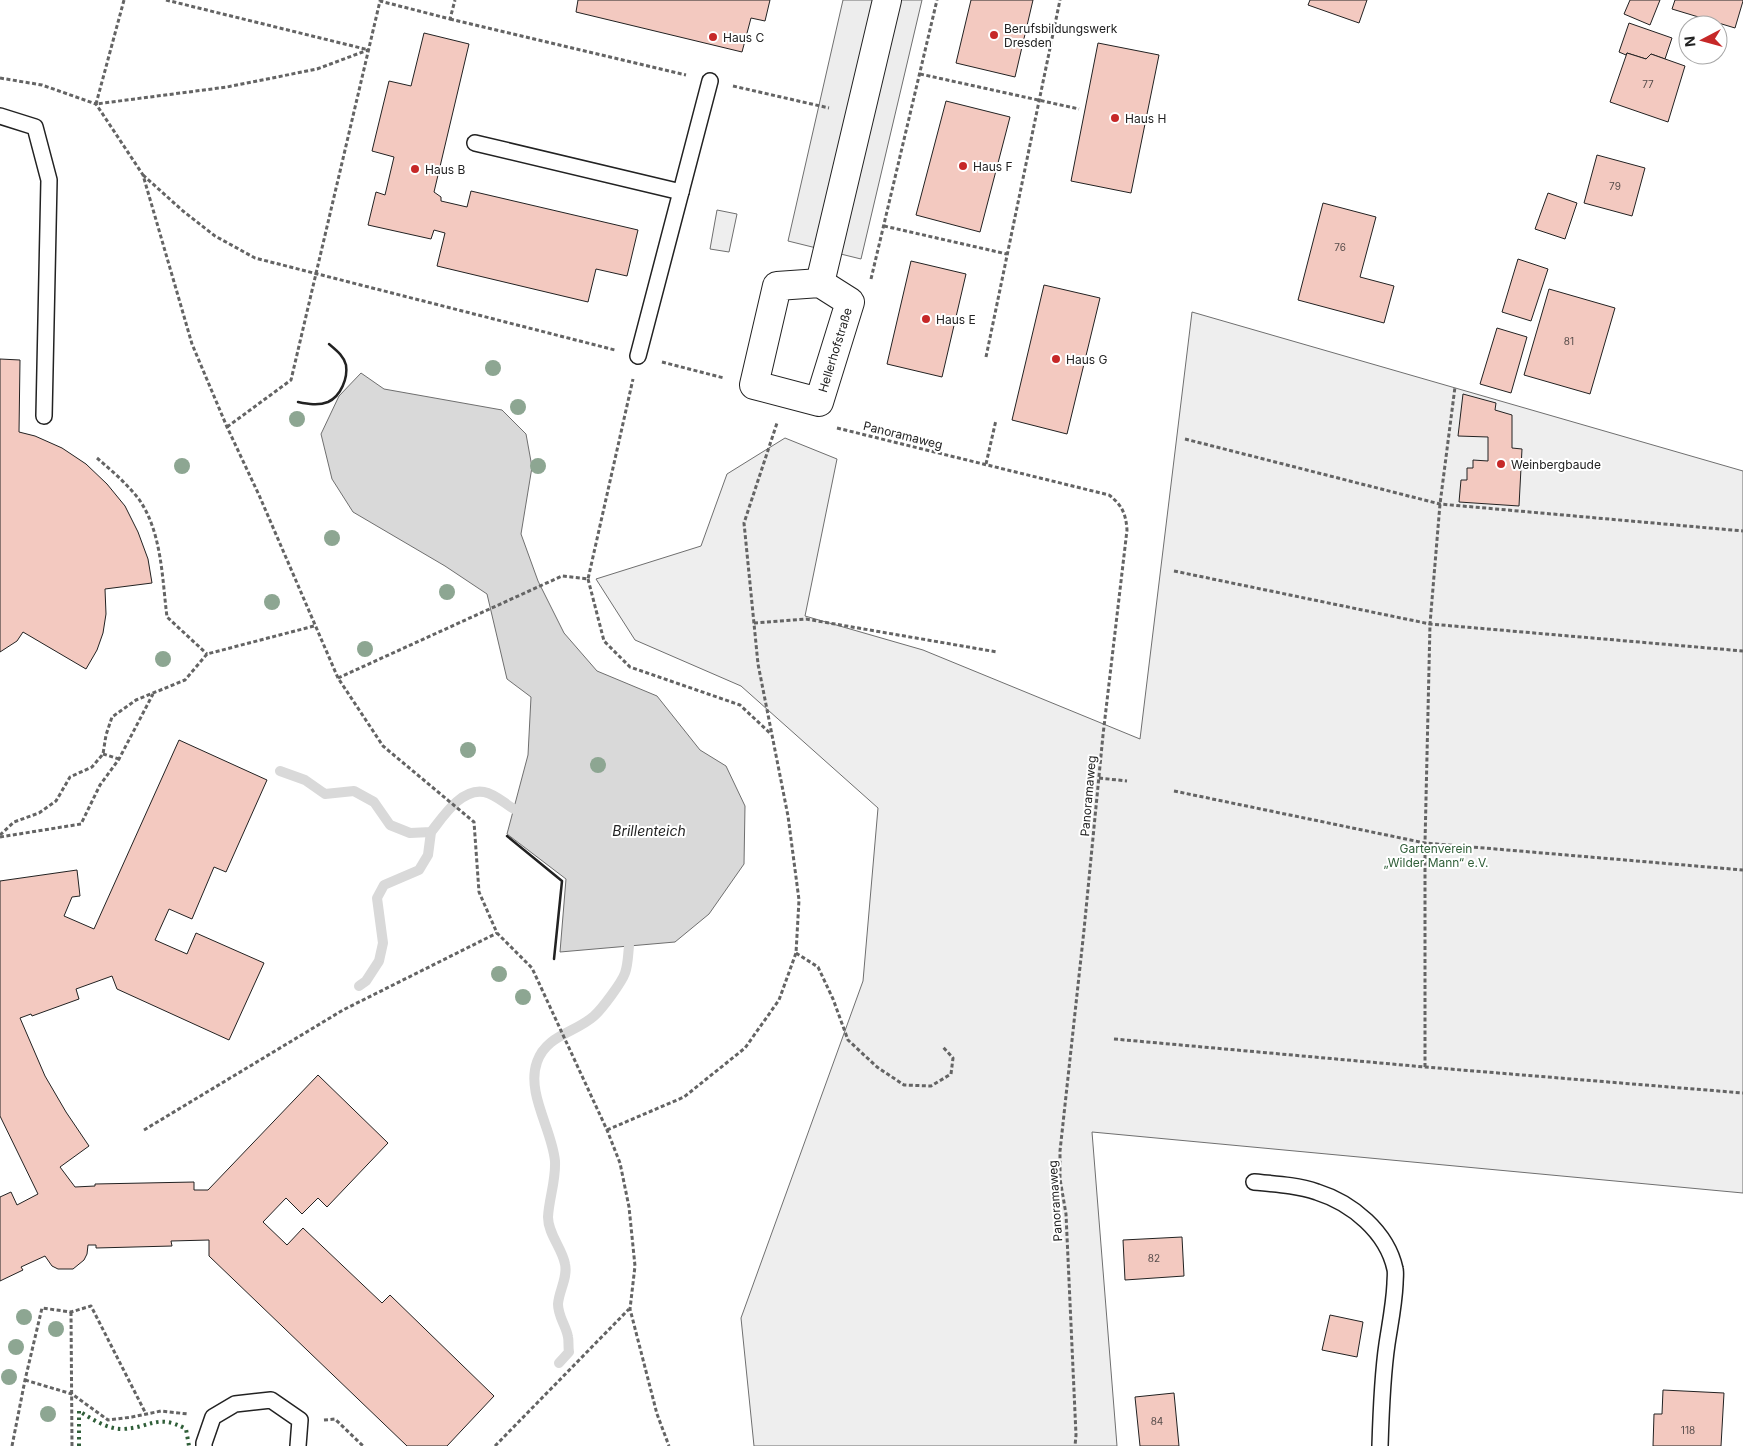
<svg xmlns="http://www.w3.org/2000/svg" width="1743" height="1446" font-family="Inter,sans-serif">
  <style>
    .green { fill: #eee; stroke: #6f6f6f }
    .parking { fill: #ededed; stroke: #6f6f6f }
    .water { fill: #d9d9d9; stroke: #6f6f6f }
    .lines { fill: none; stroke-linecap: round; stroke-linejoin: round }
    .stream { stroke: #d9d9d9; stroke-width: 10 }
    .building { fill: #f3c9c0; stroke: #222 }
    .lane-casing { stroke: #222; stroke-width: 18 }
    .street-casing { stroke: #222; stroke-width: 30 }
    .path { stroke: #646464; stroke-width: 3; stroke-dasharray: 4 2.5; stroke-linecap: butt }
    .lane { stroke: #fff; stroke-width: 15 }
    .street { stroke: #fff; stroke-width: 28 }
    .hedge { stroke: #2f5e38; stroke-width: 4; stroke-dasharray: 2.5 4; stroke-linecap: butt }
    .wall { stroke: #222; stroke-width: 2.5 }
    .tree { fill: #8da692 }
    .poi-dot { fill: #c62828; stroke: #fff; stroke-width: 2 }
    .labels { text-anchor: middle; dominant-baseline: central; stroke-width: 4; stroke-linejoin: round; paint-order: stroke }
    .number-label { font-size: 10px; fill: #564c4a }
    .poi-label { font-size: 12px; fill: #222; stroke: #fff; text-anchor: start }
    .street-label { font-size: 12px; fill: #222; stroke: #fff }
    .park-label { font-size: 12px; fill: #2f5e38; stroke: #fff }
    .water-label { font-size: 14px; font-style: italic; fill: #222; stroke: #fff }
  </style>
  <rect width="100%" height="100%" fill="#fff"/>
  <!-- green -->
  <g class="green">
    <polygon points="717,210 737,214 729,252 710,249"/>
    <polygon points="1192,312 1743,471 1743,1193 1092,1132 1117,1446 754,1446 741,1318 863,981 878,808 741,686 635,640 596,579 701,546 727,474 785,438 837,459 805,616 923,650 1140,739"/>
  </g>
  <!-- parking -->
  <polygon class="parking" points="843,0 922,0 861,259 788,241"/>
  <!-- water -->
  <polygon class="water" points="361,373 384,389 502,410 526,434 532,467 521,534 538,581 564,633 597,671 657,696 700,750 726,766 745,806 744,864 709,914 675,942 560,952 566,879 507,834 528,755 531,697 507,679 487,594 445,566 353,512 332,479 321,434 339,396"/>
  <g class="lines">
    <!-- stream -->
    <g class="stream">
      <path d="M280 771 305 780 325 794 354 791 374 802 390 825 410 833 431 832C443 817 461 788 484 792 495 794 504 803 514 809"/>
      <polyline points="359,986 366,981 379,961 383,943 377,898 384,885 419,870 428,855 431,832"/>
      <path d="M559 1363 569 1352C568 1347 569 1341 568 1337 566 1325 558 1317 558 1304 559 1290 568 1278 565 1264 562 1248 548 1234 548 1217 549 1198 556 1181 555 1161 552 1129 526 1093 537 1062 546 1035 575 1033 594 1016 602 1009 622 982 625 973 628 965 628 955 629 946"/>
    </g>
  </g>
  <!-- building -->
  <g class="building">
    <polygon points="578,0 770,0 765,21 751,18 742,52 576,12"/>
    <polygon points="971,0 1033,0 1015,77 956,63"/>
    <polygon points="1310,0 1367,0 1359,23 1308,5"/>
    <polygon points="1630,0 1660,0 1650,25 1624,14"/>
    <polygon points="1675,0 1743,0 1743,1 1735,28 1672,9"/>
    <polygon points="1629,23 1672,38 1665,59 1651,54 1646,59 1627,53 1626,55 1619,52"/>
    <polygon points="424,33 469,44 434,192 441,197 441,201 467,207 471,191 638,230 627,276 596,269 588,302 437,266 445,233 434,230 431,239 368,225 376,192 385,195 394,157 372,151 389,81 411,86"/>
    <polygon points="1098,43 1159,55 1131,193 1071,181"/>
    <polygon points="1627,53 1646,59 1651,54 1685,66 1668,122 1610,102"/>
    <polygon points="946,101 1010,117 980,232 916,215"/>
    <polygon points="1597,155 1645,168 1632,216 1584,203"/>
    <polygon points="1548,193 1577,203 1565,239 1535,229"/>
    <polygon points="1323,203 1376,217 1360,277 1394,286 1384,323 1298,300"/>
    <polygon points="1518,259 1548,269 1531,321 1502,312"/>
    <polygon points="911,261 966,274 942,377 887,364"/>
    <polygon points="1044,285 1100,298 1067,434 1012,420"/>
    <polygon points="1549,289 1615,308 1590,394 1524,375"/>
    <polygon points="1497,328 1527,337 1511,393 1480,384"/>
    <polygon points="0,359 20,360 19,432 35,436 62,448 86,464 107,484 125,506 138,532 148,559 152,583 105,589 106,614 103,633 97,650 86,669 23,632 17,641 0,652"/>
    <polygon points="1463,394 1496,403 1495,410 1512,415 1512,448 1522,449 1519,506 1459,502 1461,480 1467,480 1467,468 1473,468 1473,460 1488,461 1488,437 1458,436"/>
    <polygon points="179,740 267,780 226,872 214,867 192,919 169,909 155,940 187,954 196,933 264,963 229,1040 117,989 112,976 76,989 79,999 32,1016 31,1014 20,1018 45,1076 66,1112 89,1146 60,1167 75,1187 95,1186 95,1184 194,1182 194,1190 208,1190 318,1075 388,1143 327,1207 318,1198 302,1214 286,1198 263,1222 287,1245 303,1228 382,1303 390,1295 494,1396 447,1446 407,1446 209,1256 209,1240 171,1241 172,1246 96,1248 96,1245 88,1245 87,1254 84,1260 73,1269 58,1269 52,1266 45,1256 21,1267 23,1270 0,1281 0,1197 11,1192 17,1205 38,1194 0,1116 0,881 77,870 80,896 72,897 64,916 94,929"/>
    <polygon points="1182,1237 1184,1276 1125,1280 1123,1240"/>
    <polygon points="1330,1315 1363,1322 1357,1357 1322,1350"/>
    <polygon points="1663,1390 1724,1393 1721,1446 1653,1446 1654,1414 1662,1414"/>
    <polygon points="1174,1393 1179,1446 1140,1446 1135,1397"/>
  </g>
  <g class="lines">
    <!-- lane casing -->
    <g class="lane-casing">
      <g id="lane">
        <polyline points="0,116 35,127 49,180 44,416"/>
        <polyline points="475,143 681,192"/>
        <polyline points="638,356 710,81"/>
        <path d="M1254 1182C1275 1184 1297 1185 1317 1192 1352 1203 1387 1232 1395 1269 1396 1273 1395 1279 1395 1284 1394 1305 1390 1324 1387 1344 1382 1378 1381 1412 1380 1446"/>
        <polyline points="204,1446 204,1443 213,1417 235,1404 271,1400 300,1420 298,1446"/>
      </g>
    </g>
    <!-- street casing -->
    <g class="street-casing">
      <g id="street">
        <polygon points="820,283 850,302 819,402 754,385 777,286"/>
        <polyline points="820,283 887,0"/>
      </g>
    </g>
    <!-- path -->
    <g class="path">
      <polyline points="124,0 96,104 227,87 317,69 368,50"/>
      <polyline points="166,0 369,50"/>
      <polyline points="450,19 686,75"/>
      <polyline points="920,74 1079,109"/>
      <polyline points="0,78 42,85 96,104 143,175 192,344 227,427 259,495 338,678 383,746 474,822 479,892 497,933 532,968 607,1130 620,1163 629,1207 635,1266 630,1309 657,1414 669,1446"/>
      <polyline points="733,86 829,108"/>
      <polyline points="143,175 183,211 215,236 255,258 615,350"/>
      <polyline points="884,226 1007,254"/>
      <polyline points="871,279 937,0"/>
      <polyline points="986,357 1060,0"/>
      <polyline points="662,362 724,378"/>
      <polyline points="227,427 291,380 380,1 450,19 455,0"/>
      <path d="M837 428 1109 495C1122 505 1126 514 1127 530L1103 735 1084 930 1060 1151V1179L1066 1214 1076 1435 1075 1446"/>
      <polyline points="1185,439 1440,504 1743,531"/>
      <path d="M97 458C111 470 126 483 138 498 162 531 162 578 167 617L207 654"/>
      <polyline points="986,464 996,420"/>
      <polyline points="1174,571 1430,624 1743,651"/>
      <polyline points="588,579 604,641 630,667 740,705 771,734"/>
      <polyline points="754,623 806,619 997,652"/>
      <polyline points="338,678 562,576 588,579 633,379"/>
      <polyline points="103,754 119,759"/>
      <polyline points="1099,778 1127,781"/>
      <polyline points="1174,791 1425,843 1743,870"/>
      <polyline points="0,835 14,822 39,813 56,801 70,777 92,767 103,754 106,735 112,717 136,700 185,680 207,654 314,626"/>
      <polyline points="0,837 81,824 100,785 119,759 153,694"/>
      <polyline points="796,953 818,967 833,999 848,1040 877,1067 904,1085 931,1086 951,1074 953,1058 942,1046"/>
      <polyline points="1114,1039 1425,1067 1743,1093"/>
      <polyline points="1425,1067 1425,843 1430,624 1440,504 1455,387"/>
      <polyline points="144,1130 343,1010 497,933"/>
      <polyline points="607,1130 684,1097 745,1048 779,1000 796,953 799,900 788,816 758,664 744,523 777,423"/>
      <polyline points="71,1312 72,1446"/>
      <polyline points="25,1380 72,1394 108,1420 132,1417 161,1411 188,1414"/>
      <polyline points="324,1420 335,1419 363,1446"/>
      <polyline points="12,1446 25,1380 42,1308 71,1312 91,1306 146,1414"/>
      <polyline points="495,1446 629,1309"/>
    </g>
    <!-- lane -->
    <use href="#lane" class="lane"/>
    <!-- street -->
    <use href="#street" class="street"/>
    <!-- hedge -->
    <path class="hedge" d="M79 1446V1411C92 1419 107 1429 122 1429 151 1428 157 1413 186 1429L189 1446"/>
    <!-- wall -->
    <g class="wall">
      <path d="M298 402C308 404 318 406 328 402 341 396 348 378 346 365 344 356 336 350 329 344"/>
      <polyline points="507,836 562,881 554,959"/>
    </g>
  </g>
  <!-- trees -->
  <g class="tree">
    <circle cx="493" cy="368" r="8"/>
    <circle cx="518" cy="407" r="8"/>
    <circle cx="297" cy="419" r="8"/>
    <circle cx="182" cy="466" r="8"/>
    <circle cx="538" cy="466" r="8"/>
    <circle cx="332" cy="538" r="8"/>
    <circle cx="447" cy="592" r="8"/>
    <circle cx="272" cy="602" r="8"/>
    <circle cx="365" cy="649" r="8"/>
    <circle cx="163" cy="659" r="8"/>
    <circle cx="468" cy="750" r="8"/>
    <circle cx="598" cy="765" r="8"/>
    <circle cx="499" cy="974" r="8"/>
    <circle cx="523" cy="997" r="8"/>
    <circle cx="24" cy="1317" r="8"/>
    <circle cx="56" cy="1329" r="8"/>
    <circle cx="16" cy="1347" r="8"/>
    <circle cx="9" cy="1377" r="8"/>
    <circle cx="48" cy="1414" r="8"/>
  </g>
  <!-- markers -->
  <g class="poi-dot">
    <circle cx="994" cy="35" r="5"/>
    <circle cx="713" cy="37" r="5"/>
    <circle cx="1115" cy="118" r="5"/>
    <circle cx="963" cy="166" r="5"/>
    <circle cx="415" cy="169" r="5"/>
    <circle cx="926" cy="319" r="5"/>
    <circle cx="1056" cy="359" r="5"/>
    <circle cx="1501" cy="464" r="5"/>
  </g>
  <g class="labels">
    <!-- number labels -->
    <g class="number-label">
      <text x="1648" y="84">77</text>
      <text x="1615" y="186">79</text>
      <text x="1340" y="247">76</text>
      <text x="1569" y="341">81</text>
      <text x="1154" y="1258">82</text>
      <text x="1157" y="1421">84</text>
      <text x="1688" y="1430">118</text>
    </g>
    <!-- poi labels -->
    <g class="poi-label">
      <text x="1004" y="28">Berufsbildungswerk<tspan x="1004" dy="14">Dresden</tspan></text>
      <text x="723" y="37">Haus C</text>
      <text x="1125" y="118">Haus H</text>
      <text x="973" y="166">Haus F</text>
      <text x="425" y="169">Haus B</text>
      <text x="936" y="319">Haus E</text>
      <text x="1066" y="359">Haus G</text>
      <text x="1511" y="464">Weinbergbaude</text>
    </g>
    <!-- street labels -->
    <g class="street-label">
      <text transform="translate(835 350) rotate(-73)">Hellerhofstraße</text>
      <text transform="translate(903 435) rotate(14)">Panoramaweg</text>
      <text transform="translate(1088 796) rotate(-85)">Panoramaweg</text>
      <text transform="translate(1055 1201) rotate(-94)">Panoramaweg</text>
    </g>
    <!-- park labels -->
    <g class="park-label">
      <text x="1436" y="848">Gartenverein<tspan x="1436" dy="14">„Wilder Mann“ e.V.</tspan></text>
    </g>
    <!-- water labels -->
    <g class="water-label">
      <text x="649" y="830">Brillenteich</text>
    </g>
  </g>
  <!-- north arrow -->
  <g transform="translate(1703 40) rotate(264)"><circle r="24" fill="#ffffff" stroke="#a7a7a7"/>
  <path d="M0-4L9 19L0 12L-9 19Z" fill="#c62828"/>
  <text y="-8" font-size="14" font-weight="bold" text-anchor="middle" fill="#222222">N</text>
  </g>
</svg>
